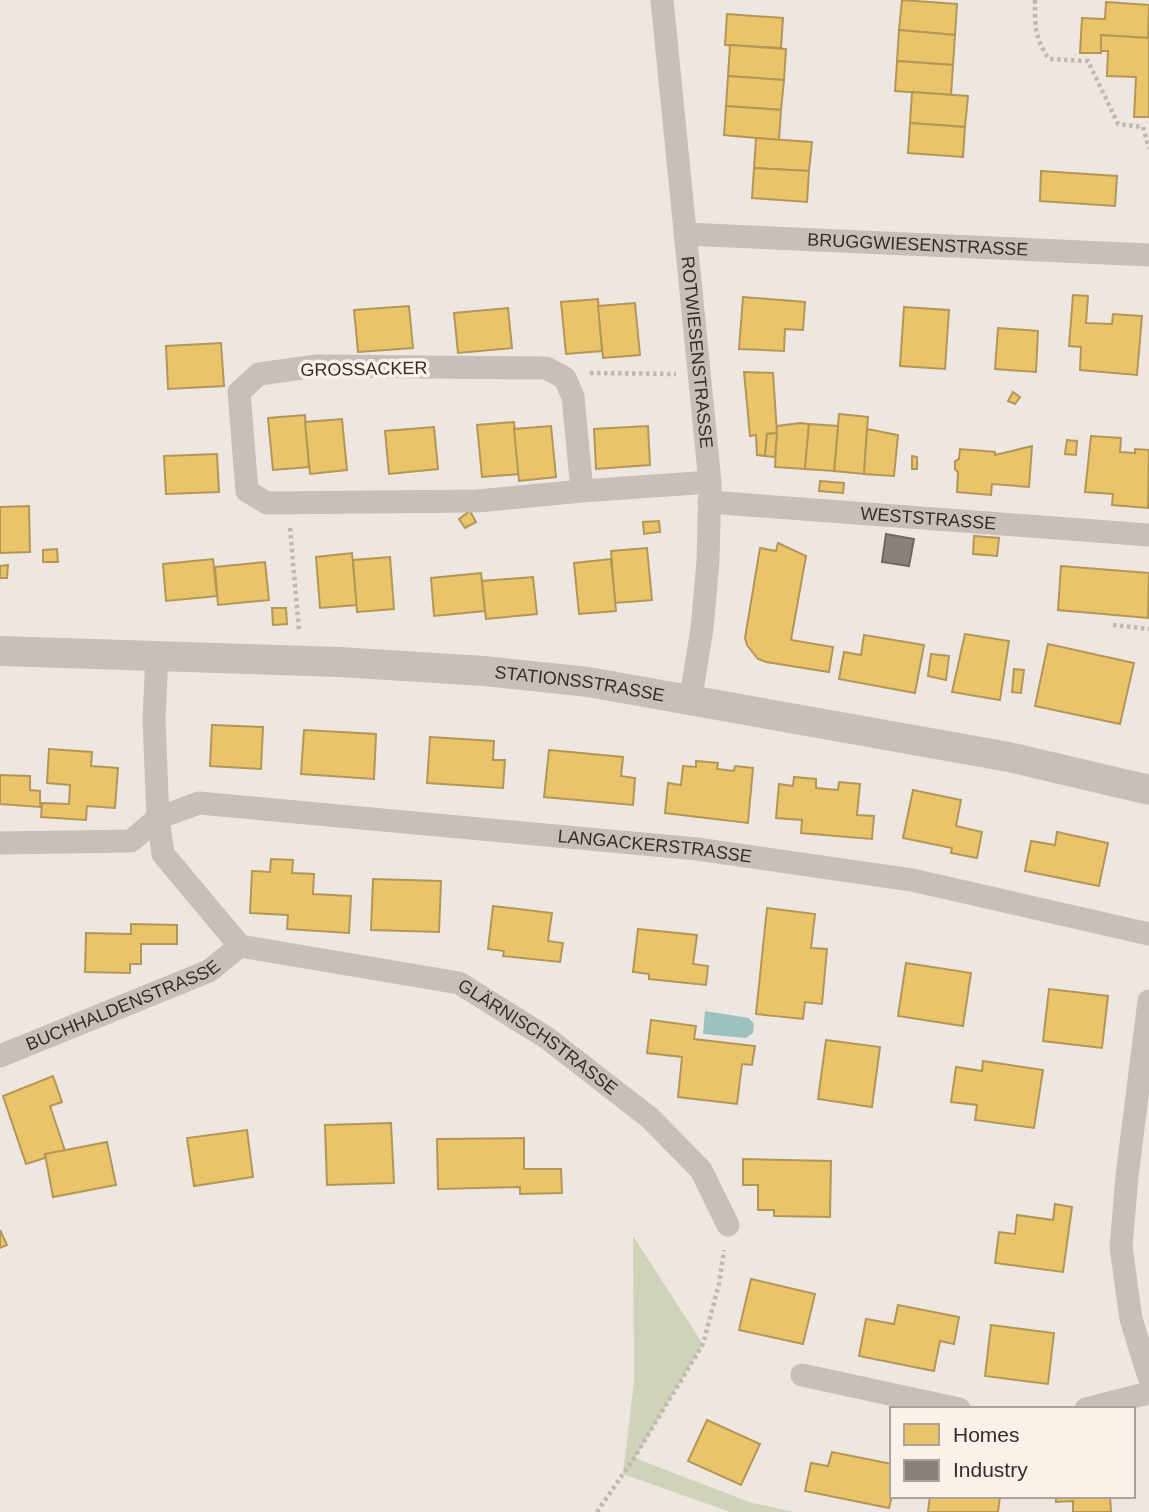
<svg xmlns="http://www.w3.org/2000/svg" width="1149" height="1512" font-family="Helvetica,sans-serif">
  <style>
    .green { fill: #d0d3ba }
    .water { fill: #9cc2bf }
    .homes { fill: #e9c46a; stroke: #b49656; stroke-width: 2 }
    .industry { fill: #8a817c; stroke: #716863; stroke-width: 2 }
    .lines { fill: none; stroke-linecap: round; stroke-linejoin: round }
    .path { stroke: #c0b8b2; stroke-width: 4.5; stroke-dasharray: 3.5 3.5; stroke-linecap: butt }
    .minor { stroke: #c7bfba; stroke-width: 23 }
    .tertiary { stroke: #c7bfba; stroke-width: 30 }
    .labels { text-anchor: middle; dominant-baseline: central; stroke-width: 7; stroke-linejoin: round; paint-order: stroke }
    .street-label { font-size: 18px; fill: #382c28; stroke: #faf1e9 }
  </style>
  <rect width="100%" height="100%" fill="#eee7e1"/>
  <!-- green -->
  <polygon class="green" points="633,1236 703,1344 635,1458 752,1503 795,1512 730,1512 623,1474 634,1382"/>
  <!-- water -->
  <polygon class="water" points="705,1011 749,1018 754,1024 753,1033 746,1038 703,1034"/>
  <!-- homes -->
  <g class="homes">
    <polygon points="902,0 957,4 955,35 899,30"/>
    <polygon points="1106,2 1149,5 1148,38 1101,35 1101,53 1080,53 1082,18 1105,19"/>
    <polygon points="727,14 783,18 781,48 725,45"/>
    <polygon points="899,30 955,35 953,65 897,61"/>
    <polygon points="1101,35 1149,38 1149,117 1134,117 1136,77 1107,76 1108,51 1101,51"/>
    <polygon points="730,45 786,49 784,80 728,76"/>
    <polygon points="897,61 953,65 951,95 895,91"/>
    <polygon points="728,76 784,80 781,110 726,106"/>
    <polygon points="912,92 968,96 965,127 910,123"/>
    <polygon points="726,106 781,110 779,140 724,135"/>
    <polygon points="910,123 965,127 963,157 908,153"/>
    <polygon points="756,138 812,142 809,171 754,168"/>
    <polygon points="754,168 809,171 807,202 752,198"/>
    <polygon points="1041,171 1117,176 1115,206 1040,201"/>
    <polygon points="1073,295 1088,296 1086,323 1112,324 1113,314 1142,316 1137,375 1080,370 1081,347 1069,346"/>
    <polygon points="743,297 805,302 803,330 785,329 784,351 739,349"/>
    <polygon points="598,299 602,351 566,354 561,302"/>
    <polygon points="635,303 640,355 603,358 598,306"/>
    <polygon points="409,306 413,348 358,352 354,310"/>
    <polygon points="904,307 949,310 945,369 900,366"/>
    <polygon points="508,308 512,348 458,353 454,313"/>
    <polygon points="998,328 1038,331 1036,372 995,369"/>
    <polygon points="221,343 224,386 168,389 166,346"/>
    <polygon points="744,372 773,373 777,433 767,434 765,456 757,455 756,435 750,436"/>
    <polygon points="1013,392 1020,397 1015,404 1008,401"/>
    <polygon points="839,414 868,417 864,474 834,471"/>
    <polygon points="305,415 309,467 273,470 268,418"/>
    <polygon points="342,419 347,470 310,474 305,422"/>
    <polygon points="514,422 519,474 482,477 477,425"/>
    <polygon points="800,423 809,424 805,469 775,467 777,426"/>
    <polygon points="809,424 838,426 834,471 805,469"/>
    <polygon points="551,426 556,477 519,481 514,429"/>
    <polygon points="648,426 650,465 596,469 594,429"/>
    <polygon points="434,427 438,469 389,474 385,431"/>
    <polygon points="867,429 898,435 894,476 864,474"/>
    <polygon points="777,433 775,457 765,456 767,434"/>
    <polygon points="1091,436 1121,438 1120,452 1135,453 1135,449 1149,450 1148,508 1112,505 1113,494 1085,492"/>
    <polygon points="1067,440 1077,441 1076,455 1065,454"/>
    <polygon points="1032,446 1029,487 992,484 991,495 957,492 958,472 955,469 955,461 959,459 960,449 995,452 995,455"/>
    <polygon points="217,454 219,492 166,494 164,456"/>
    <polygon points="912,456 917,457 917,469 912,469"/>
    <polygon points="820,481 844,483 843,493 819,491"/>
    <polygon points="29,506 30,552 0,553 0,507"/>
    <polygon points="470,511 476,522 465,528 459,519"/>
    <polygon points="659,521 660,532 644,534 643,522"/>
    <polygon points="974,536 999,538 997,556 973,554"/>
    <polygon points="778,543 806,556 791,640 833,647 829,672 766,662 758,659 747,645 745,638 760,548 776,551"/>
    <polygon points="647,548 652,600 615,603 611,551"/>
    <polygon points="57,549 58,562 43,562 43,550"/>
    <polygon points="352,553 357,605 320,608 316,557"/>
    <polygon points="390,557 394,609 357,612 353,560"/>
    <polygon points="213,559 217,596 166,601 163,564"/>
    <polygon points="611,559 616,611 579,614 574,563"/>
    <polygon points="265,562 269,600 218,605 215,567"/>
    <polygon points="8,565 7,578 0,578 0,566"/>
    <polygon points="1061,566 1149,573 1148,618 1058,610"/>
    <polygon points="481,573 485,611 434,616 431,578"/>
    <polygon points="533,577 537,614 486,619 482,581"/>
    <polygon points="272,608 286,608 287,624 273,625"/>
    <polygon points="965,634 1009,641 1000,700 952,692"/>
    <polygon points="864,635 924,645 915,693 839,679 844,652 861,655"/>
    <polygon points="1048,644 1134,663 1120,724 1035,706"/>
    <polygon points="931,654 949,656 946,680 928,676"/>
    <polygon points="1014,669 1024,670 1021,693 1012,692"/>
    <polygon points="212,725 263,727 261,769 210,766"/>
    <polygon points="304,730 376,734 374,779 301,774"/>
    <polygon points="430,737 494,741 493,760 505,760 503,788 427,783"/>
    <polygon points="49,749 92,752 91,766 118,768 115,808 87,806 86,820 41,817 42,803 69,804 70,785 47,783"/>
    <polygon points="549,750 623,757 621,776 635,778 633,805 544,797"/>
    <polygon points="696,761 718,763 717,769 734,771 735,766 753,768 748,823 665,813 668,783 681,785 683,766 696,767"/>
    <polygon points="0,775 30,776 30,790 40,791 40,807 0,804"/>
    <polygon points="794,777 816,779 816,788 838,790 839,782 860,784 857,815 874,816 872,839 801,833 802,820 776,818 779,784 793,786"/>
    <polygon points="913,790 961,800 956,826 982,832 977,858 951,853 952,848 903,838"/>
    <polygon points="1057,832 1108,843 1099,886 1025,871 1031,841 1055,845"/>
    <polygon points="271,859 293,860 292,873 314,874 313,894 351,896 349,933 287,929 288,915 250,913 252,871 270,872"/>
    <polygon points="373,879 441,881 439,932 371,930"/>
    <polygon points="493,906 552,913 548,941 563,943 560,962 503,956 504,951 488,949"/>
    <polygon points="767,908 815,914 811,948 827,949 822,1004 805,1002 803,1019 756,1014"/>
    <polygon points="131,924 177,925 177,944 141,944 141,964 130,964 130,973 85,972 86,933 131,934"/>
    <polygon points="638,929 697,935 693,964 708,966 706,985 649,979 649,974 633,972"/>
    <polygon points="906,963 971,973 963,1026 898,1016"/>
    <polygon points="1049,989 1108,996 1102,1048 1043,1041"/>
    <polygon points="651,1020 696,1026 694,1039 755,1046 752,1065 742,1064 737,1104 678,1097 682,1057 647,1053"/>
    <polygon points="826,1040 880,1047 872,1107 818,1099"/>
    <polygon points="983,1061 1043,1070 1034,1128 975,1120 977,1105 951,1102 956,1067 982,1071"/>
    <polygon points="53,1076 62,1102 50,1106 65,1151 45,1154 45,1158 26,1164 3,1096"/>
    <polygon points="391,1123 394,1183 327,1185 325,1125"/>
    <polygon points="247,1130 253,1177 194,1186 187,1138"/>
    <polygon points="524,1138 524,1169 561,1169 562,1193 520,1194 520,1187 438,1189 437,1139"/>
    <polygon points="107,1142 116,1185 53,1197 45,1154"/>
    <polygon points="743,1159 831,1161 830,1217 774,1216 774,1210 758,1210 758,1185 743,1185"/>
    <polygon points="1055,1204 1072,1207 1063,1272 995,1263 999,1232 1015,1234 1017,1215 1053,1220"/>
    <polygon points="0,1230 7,1245 0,1248"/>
    <polygon points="751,1279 815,1294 803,1344 739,1330"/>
    <polygon points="898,1305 959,1317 954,1344 940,1341 934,1371 859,1356 866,1319 894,1324"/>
    <polygon points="991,1325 1054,1333 1048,1384 985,1376"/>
    <polygon points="707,1420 760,1444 741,1485 688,1461"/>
    <polygon points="832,1452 892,1464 892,1496 889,1508 805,1491 811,1463 828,1466"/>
    <polygon points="930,1496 1000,1496 998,1512 928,1512"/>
    <polygon points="1056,1496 1110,1496 1111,1512 1073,1512 1073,1501 1056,1502"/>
  </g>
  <!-- industry -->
  <polygon class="industry" points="886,534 914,539 909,566 882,562"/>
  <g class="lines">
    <!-- path -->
    <g class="path">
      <path d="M1035 0C1035 25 1034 37 1049 59L1088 61 1118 124 1143 127 1149 149"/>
      <polyline points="590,373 676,374"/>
      <polyline points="290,528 299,631"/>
      <polyline points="1113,625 1149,629"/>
      <polyline points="597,1512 634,1458 703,1344 719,1284 724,1250"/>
    </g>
    <!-- minor -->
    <g class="minor">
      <path id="s1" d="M662 0 710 482 708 561 702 629 690 702"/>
      <path id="s2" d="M685 234 1149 255"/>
      <polyline points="582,491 573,397 565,378 546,368 317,366 259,374 239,392 247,491 267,503 478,501 582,491 710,482"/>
      <path id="s3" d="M709 502 1149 535"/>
      <path id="s4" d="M157 655 154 719 158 818 163 854 240 946 459 983 547 1038 650 1118 701 1170 728 1225"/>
      <path id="s5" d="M0 843 131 841 158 818 199 803 697 849 912 880 1149 934"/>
      <polyline points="1149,1001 1127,1176 1121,1247 1131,1319 1149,1377"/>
      <path id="s6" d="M0 1056 209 971 240 946"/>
      <polyline points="802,1375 959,1409"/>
      <polyline points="1086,1409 1149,1393"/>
    </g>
    <!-- tertiary -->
    <path class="tertiary" id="s7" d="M0 651 339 662 484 671 588 682 1009 757 1149 790"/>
  </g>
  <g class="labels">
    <!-- street labels -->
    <g class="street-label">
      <text stroke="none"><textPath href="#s2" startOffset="233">BRUGGWIESENSTRASSE</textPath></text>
      <text stroke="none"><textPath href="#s1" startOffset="354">ROTWIESENSTRASSE</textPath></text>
      <text transform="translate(364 369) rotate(-1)">GROSSACKER</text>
      <text stroke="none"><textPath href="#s3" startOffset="220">WESTSTRASSE</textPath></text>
      <text stroke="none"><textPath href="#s7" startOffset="581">STATIONSSTRASSE</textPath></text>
      <text stroke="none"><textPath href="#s5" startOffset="668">LANGACKERSTRASSE</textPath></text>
      <text stroke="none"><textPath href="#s6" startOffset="133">BUCHHALDENSTRASSE</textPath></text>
      <text stroke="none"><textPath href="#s4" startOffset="637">GLÄRNISCHSTRASSE</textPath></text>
    </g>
  </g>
  <!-- legend -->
  <rect x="890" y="1407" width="245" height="91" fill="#faf1e9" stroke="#aca29c" stroke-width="2"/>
  <rect x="904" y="1424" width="35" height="21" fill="#e9c46a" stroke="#aca29c" stroke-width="2"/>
  <text x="953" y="1442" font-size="21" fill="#382c28">Homes</text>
  <rect x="904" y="1460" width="35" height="21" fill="#8a817c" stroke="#aca29c" stroke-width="2"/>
  <text x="953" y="1477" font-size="21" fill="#382c28">Industry</text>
</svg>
